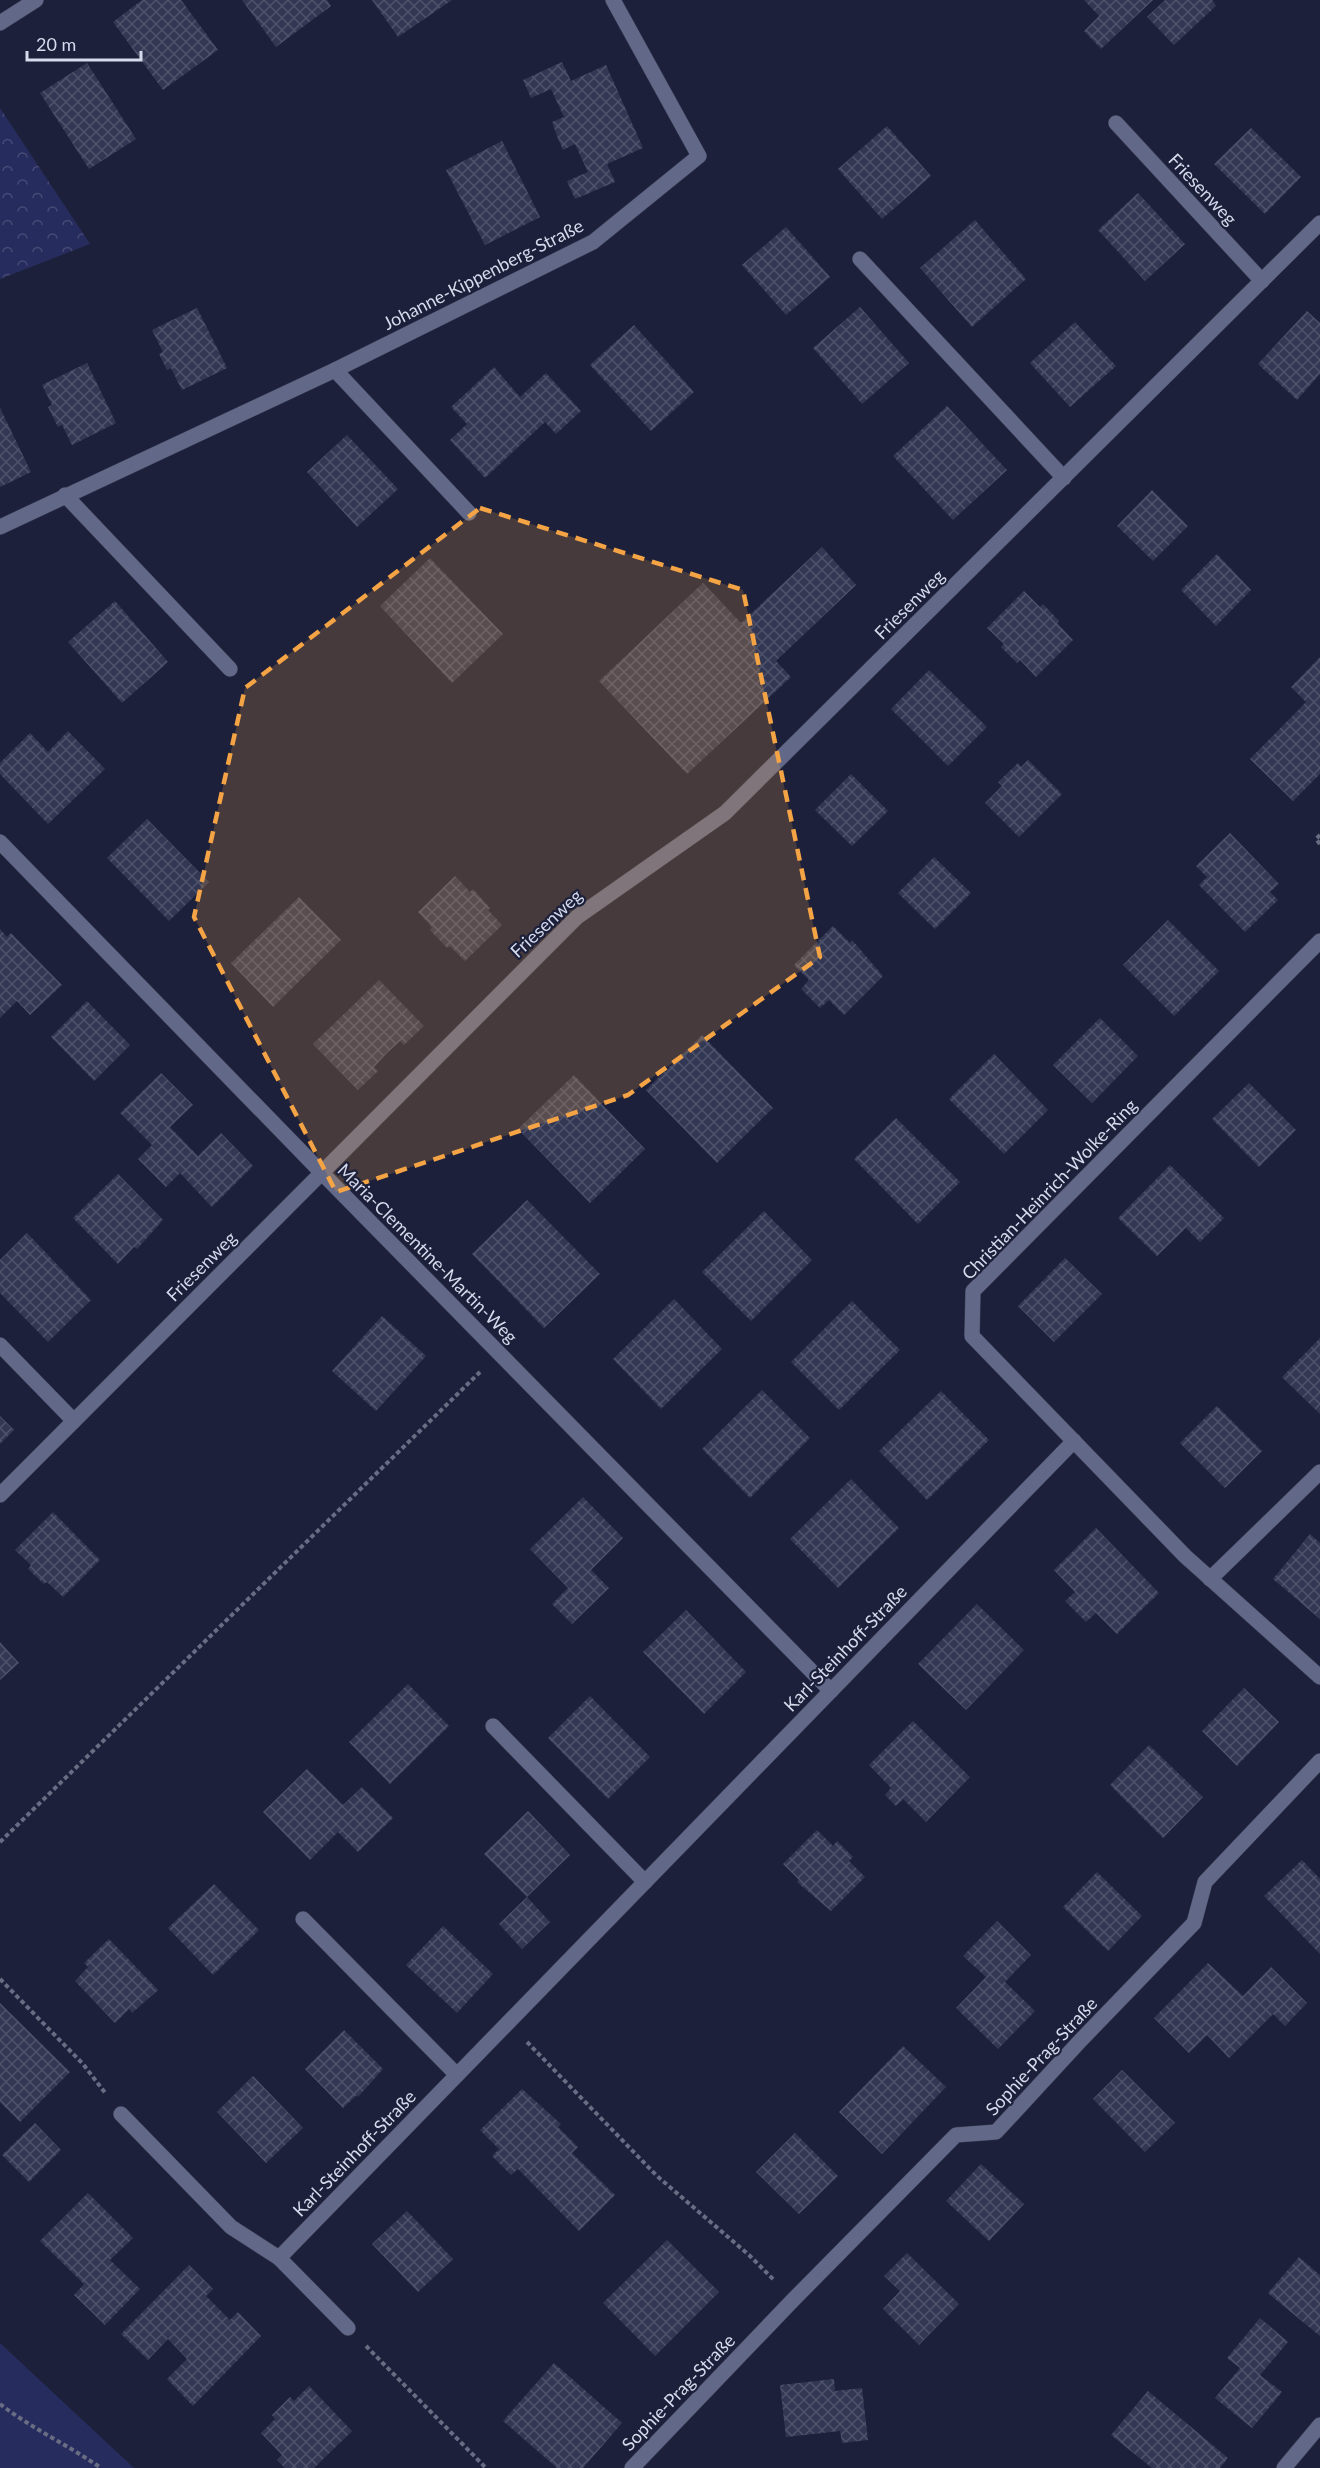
<svg xmlns="http://www.w3.org/2000/svg" width="1320" height="2468" font-family="Lato,sans-serif">
  <style>
    .grass { fill: #272c5e }
    .park { fill: url(#park-crowns) }
    .building { fill: url(#building-cross-hatch) }
    .lines { fill: none; stroke-linecap: round; stroke-linejoin: round }
    .minor-casing { stroke: #393a51; stroke-width: 16 }
    .path { stroke: #696d83; stroke-width: 4; stroke-dasharray: 4.5 3; stroke-linecap: butt }
    .minor { stroke: #626988; stroke-width: 15 }
    .marked { fill: #f4a345; fill-opacity: 0.2; stroke: #f4a345; stroke-width: 4.5; stroke-dasharray: 12 8; stroke-linejoin: round }
    .labels { text-anchor: middle; dominant-baseline: central; stroke-width: 4.5; stroke-linejoin: round; paint-order: stroke }
    .street-label { font-size: 18px; fill: #d6daec; stroke: #1c203a }
  </style>
  <defs>
    <pattern id="park-crowns" width="20" height="18" patternUnits="userSpaceOnUse" patternTransform="scale(1.5)"><rect width="20" height="18" fill="#272c5e"/><path d="M2 6a3 3 0 1 1 6 0M12 15a3 3 0 1 1 6 0" fill="none" stroke="#464a75"/></pattern>
    <pattern id="building-cross-hatch" width="8" height="8" patternUnits="userSpaceOnUse" patternTransform="scale(1.5)"><rect width="8" height="8" fill="#323753"/><path d="M0 0l8 8M0 8l8-8" fill="none" stroke="#4f536c"/></pattern>
  </defs>
  <rect width="100%" height="100%" fill="#1c203a"/>
  <!-- grass -->
  <polygon class="grass" points="0,2343 134,2468 0,2468"/>
  <!-- park -->
  <polygon class="park" points="0,108 90,244 0,279"/>
  <!-- building -->
  <g class="building">
    <polygon points="142,0 181,0 218,50 163,90 113,22"/>
    <polygon points="242,0 327,0 331,6 276,47"/>
    <polygon points="372,0 452,0 398,37"/>
    <polygon points="1084,0 1153,0 1101,49 1084,31 1099,16"/>
    <polygon points="1165,0 1212,0 1216,6 1174,45 1147,17"/>
    <polygon points="562,62 571,81 606,65 643,148 607,164 615,182 575,199 567,181 588,172 575,144 563,150 557,136 552,122 564,117 551,89 531,98 523,80"/>
    <polygon points="87,63 136,139 89,169 40,93"/>
    <polygon points="887,126 931,176 882,219 838,169"/>
    <polygon points="1251,128 1301,177 1265,214 1214,164"/>
    <polygon points="502,141 540,217 485,245 446,170"/>
    <polygon points="1138,193 1185,244 1145,281 1098,230"/>
    <polygon points="975,220 1026,279 972,327 920,268"/>
    <polygon points="786,227 830,277 786,315 742,265"/>
    <polygon points="860,307 909,363 862,404 813,348"/>
    <polygon points="197,308 227,368 182,390 171,368 167,370 159,354 163,352 152,330"/>
    <polygon points="1307,311 1320,323 1320,374 1297,400 1258,364"/>
    <polygon points="1075,322 1116,366 1070,407 1030,363"/>
    <polygon points="634,325 694,392 651,431 590,365"/>
    <polygon points="87,363 116,423 72,445 62,425 58,427 48,407 52,405 42,385"/>
    <polygon points="494,367 520,397 546,373 581,411 556,434 545,422 485,478 450,440 467,424 451,407"/>
    <polygon points="947,406 1007,470 953,520 893,456"/>
    <polygon points="0,408 31,472 0,487"/>
    <polygon points="347,435 398,489 357,527 307,472"/>
    <polygon points="1152,490 1188,526 1153,561 1117,526"/>
    <polygon points="822,547 856,585 776,661 791,677 687,774 599,681 703,583 741,623"/>
    <polygon points="1217,554 1251,590 1216,626 1181,590"/>
    <polygon points="430,558 503,634 452,683 380,606"/>
    <polygon points="1024,591 1040,607 1043,604 1059,621 1057,623 1073,640 1036,677 1020,660 1017,663 1001,647 1004,644 987,628"/>
    <polygon points="115,601 168,662 122,703 68,642"/>
    <polygon points="1320,657 1320,774 1293,801 1250,759 1306,702 1291,687"/>
    <polygon points="929,670 987,727 948,766 891,709"/>
    <polygon points="68,731 105,769 48,824 0,774 0,763 30,733 48,752"/>
    <polygon points="1028,760 1062,794 1019,837 985,803 1002,786 998,782 1018,763 1021,767"/>
    <polygon points="851,774 888,811 852,846 815,810"/>
    <polygon points="147,819 209,882 169,921 107,858"/>
    <polygon points="1230,833 1279,884 1270,892 1278,900 1245,932 1199,885 1207,877 1196,866"/>
    <polygon points="934,857 971,893 935,929 898,893"/>
    <polygon points="455,876 470,892 473,889 490,908 488,910 502,925 465,961 450,946 447,948 430,930 432,927 418,912"/>
    <polygon points="299,897 341,940 273,1007 231,963"/>
    <polygon points="1168,920 1219,971 1174,1016 1123,965"/>
    <polygon points="833,926 850,943 852,940 883,976 844,1015 829,1000 820,1008 801,989 809,980 794,965"/>
    <polygon points="0,929 7,937 11,933 62,985 30,1015 17,1001 0,1018"/>
    <polygon points="379,980 424,1026 404,1045 400,1041 387,1053 374,1067 378,1071 358,1090 313,1044"/>
    <polygon points="87,1001 130,1045 94,1081 51,1037"/>
    <polygon points="1100,1018 1138,1056 1092,1103 1053,1065"/>
    <polygon points="702,1035 773,1108 717,1163 646,1090"/>
    <polygon points="994,1054 1048,1110 1004,1154 949,1099"/>
    <polygon points="161,1073 193,1105 170,1127 198,1156 221,1133 253,1166 212,1207 180,1173 166,1187 138,1159 152,1145 120,1113"/>
    <polygon points="574,1075 645,1149 590,1203 518,1129"/>
    <polygon points="1249,1083 1296,1130 1259,1167 1212,1119"/>
    <polygon points="896,1118 960,1182 918,1224 854,1159"/>
    <polygon points="1170,1165 1224,1218 1200,1242 1186,1228 1157,1256 1118,1218"/>
    <polygon points="118,1174 163,1220 137,1249 134,1247 118,1264 73,1218"/>
    <polygon points="527,1200 600,1274 544,1328 472,1254"/>
    <polygon points="764,1211 812,1260 751,1321 702,1272"/>
    <polygon points="27,1233 91,1300 48,1342 0,1293 0,1260"/>
    <polygon points="1065,1258 1102,1294 1054,1342 1018,1306"/>
    <polygon points="674,1299 722,1349 661,1409 613,1359"/>
    <polygon points="852,1301 900,1350 839,1410 791,1362"/>
    <polygon points="382,1316 426,1356 376,1411 332,1371"/>
    <polygon points="1320,1338 1320,1414 1282,1377"/>
    <polygon points="762,1390 810,1438 750,1498 702,1449"/>
    <polygon points="941,1391 989,1440 927,1500 879,1451"/>
    <polygon points="1217,1406 1262,1451 1225,1488 1180,1443"/>
    <polygon points="0,1416 14,1430 0,1444"/>
    <polygon points="851,1479 899,1528 838,1588 790,1539"/>
    <polygon points="583,1497 623,1538 591,1570 609,1588 572,1624 552,1604 568,1588 530,1549"/>
    <polygon points="53,1512 100,1560 63,1597 47,1582 44,1584 28,1569 31,1565 15,1550"/>
    <polygon points="1096,1528 1159,1593 1117,1634 1096,1613 1086,1622 1065,1601 1075,1592 1054,1570"/>
    <polygon points="1310,1534 1320,1543 1320,1619 1273,1579"/>
    <polygon points="977,1604 1024,1650 966,1710 918,1664"/>
    <polygon points="686,1610 746,1672 704,1714 643,1652"/>
    <polygon points="0,1642 19,1663 0,1680"/>
    <polygon points="408,1684 449,1726 390,1784 349,1742"/>
    <polygon points="1244,1688 1279,1722 1237,1766 1202,1731"/>
    <polygon points="590,1696 650,1757 608,1799 548,1738"/>
    <polygon points="913,1721 970,1777 926,1822 903,1799 896,1806 885,1795 891,1788 869,1765"/>
    <polygon points="1149,1745 1203,1797 1163,1838 1110,1785"/>
    <polygon points="307,1769 343,1805 362,1787 393,1818 358,1852 338,1832 310,1860 263,1812"/>
    <polygon points="528,1811 570,1855 527,1897 484,1854"/>
    <polygon points="817,1830 833,1846 837,1841 853,1857 849,1861 865,1877 831,1911 797,1882 799,1880 783,1864"/>
    <polygon points="1302,1860 1320,1879 1320,1954 1264,1896"/>
    <polygon points="1097,1872 1142,1916 1108,1951 1063,1907"/>
    <polygon points="214,1884 259,1930 213,1975 168,1928"/>
    <polygon points="527,1897 550,1922 522,1949 499,1924"/>
    <polygon points="997,1921 1031,1955 1005,1982 1035,2011 998,2049 956,2008 986,1977 963,1956"/>
    <polygon points="443,1926 493,1974 457,2013 406,1965"/>
    <polygon points="109,1939 158,1990 132,2013 129,2009 115,2023 75,1981 88,1967 84,1963"/>
    <polygon points="1208,1963 1243,1996 1271,1967 1307,2003 1285,2026 1273,2014 1229,2058 1207,2035 1189,2053 1154,2018"/>
    <polygon points="0,2003 70,2072 20,2122 0,2102"/>
    <polygon points="344,2030 383,2069 358,2097 357,2095 343,2108 305,2069"/>
    <polygon points="903,2046 946,2087 882,2154 839,2112"/>
    <polygon points="1122,2070 1175,2123 1145,2152 1093,2099"/>
    <polygon points="253,2076 303,2128 266,2163 217,2112"/>
    <polygon points="522,2089 561,2124 558,2127 578,2147 572,2153 615,2195 579,2231 518,2169 511,2175 492,2156 499,2149 480,2130"/>
    <polygon points="35,2123 61,2150 29,2182 2,2155"/>
    <polygon points="795,2133 838,2176 799,2214 756,2172"/>
    <polygon points="981,2164 1024,2204 989,2241 946,2201"/>
    <polygon points="88,2193 133,2238 110,2260 140,2289 105,2325 74,2295 84,2284 40,2241"/>
    <polygon points="407,2211 453,2259 418,2292 372,2244"/>
    <polygon points="667,2240 719,2292 655,2356 603,2303"/>
    <polygon points="907,2253 959,2304 919,2345 883,2309 900,2291 884,2276"/>
    <polygon points="1299,2257 1320,2275 1320,2336 1268,2293"/>
    <polygon points="189,2265 213,2289 206,2296 230,2320 238,2312 261,2336 193,2406 167,2379 187,2359 168,2339 148,2360 121,2334"/>
    <polygon points="1260,2318 1288,2342 1260,2375 1282,2392 1252,2428 1215,2398 1240,2368 1227,2358"/>
    <polygon points="554,2363 622,2423 583,2468 557,2468 503,2421"/>
    <polygon points="834,2379 835,2391 862,2388 868,2440 842,2443 840,2431 786,2437 780,2385"/>
    <polygon points="309,2386 352,2431 314,2468 285,2468 277,2460 282,2455 261,2433 275,2419 272,2415 290,2397 294,2401"/>
    <polygon points="1148,2391 1228,2458 1220,2468 1152,2468 1111,2435"/>
  </g>
  <g class="lines">
    <!-- minor casing -->
    <g class="minor-casing">
      <g id="minor">
        <polyline points="0,23 36,0"/>
        <polyline points="1116,123 1262,281"/>
        <polyline points="860,259 1064,478"/>
        <polyline points="335,370 469,513"/>
        <polyline points="65,495 230,669"/>
        <polyline points="0,527 335,370 593,242 699,156 613,0"/>
        <polyline points="0,842 322,1173 831,1691"/>
        <polyline points="1320,941 973,1291 972,1336 1185,1556 1320,1677"/>
        <polyline points="0,1345 74,1421"/>
        <polyline points="0,1495 577,917 725,813 1320,223"/>
        <polyline points="1210,1579 1320,1472"/>
        <polyline points="493,1726 645,1882"/>
        <polyline points="303,1919 457,2075"/>
        <polyline points="121,2114 231,2227 279,2258 1074,1441"/>
        <polyline points="279,2258 348,2328"/>
        <polyline points="632,2468 793,2300 956,2135 996,2132 1080,2041 1194,1923 1205,1882 1320,1761"/>
        <polyline points="1284,2468 1320,2425"/>
      </g>
    </g>
    <!-- path -->
    <g class="path">
      <polyline points="1320,835 1316,839 1320,844"/>
      <polyline points="0,1842 480,1372"/>
      <polyline points="0,1979 83,2064 106,2094"/>
      <polyline points="527,2042 657,2176 749,2255 774,2280"/>
      <polyline points="366,2346 486,2468"/>
      <path d="M0 2404C31 2428 68 2445 101 2468"/>
    </g>
    <!-- minor -->
    <use href="#minor" class="minor"/>
  </g>
  <!-- marked area -->
  <path class="marked" d="M480 508 743 590 820 957 628 1095 336 1192 194 917 245 688Z"/>
  <g class="labels">
    <!-- street labels -->
    <g class="street-label">
      <text transform="translate(1203 189) rotate(47)">Friesenweg</text>
      <text transform="translate(483 274) rotate(-27)">Johanne-Kippenberg-Straße</text>
      <text transform="translate(909 604) rotate(-45)">Friesenweg</text>
      <text transform="translate(546 923) rotate(-43)">Friesenweg</text>
      <text transform="translate(1049 1189) rotate(-46)">Christian-Heinrich-Wolke-Ring</text>
      <text transform="translate(428 1253) rotate(45)">Maria-Clementine-Martin-Weg</text>
      <text transform="translate(201 1266) rotate(-45)">Friesenweg</text>
      <text transform="translate(845 1648) rotate(-46)">Karl-Steinhoff-Straße</text>
      <text transform="translate(1041 2056) rotate(-47)">Sophie-Prag-Straße</text>
      <text transform="translate(354 2153) rotate(-46)">Karl-Steinhoff-Straße</text>
      <text transform="translate(678 2392) rotate(-46)">Sophie-Prag-Straße</text>
    </g>
  </g>
  <!-- scale -->
  <path d="M27 51v9h114v-9" fill="none" stroke="#d6daec" stroke-width="3"/>
  <text x="36" y="51" font-size="18" fill="#d6daec" stroke="#1c203a" stroke-width="4.5" paint-order="stroke">20 m</text>
</svg>
